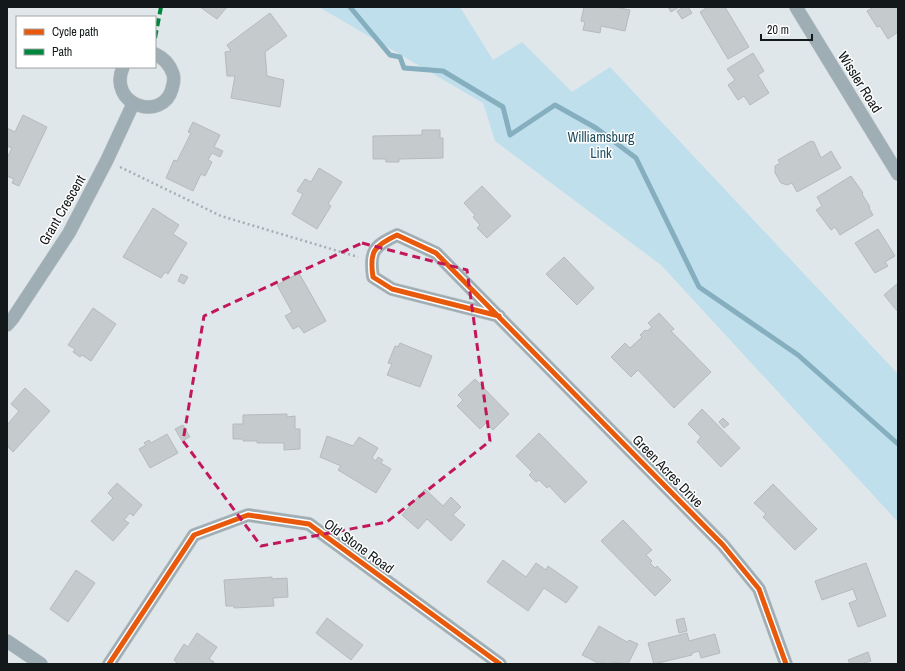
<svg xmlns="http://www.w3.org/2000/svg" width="905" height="671" font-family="'Archivo Narrow',sans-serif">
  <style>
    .green { fill: #bfdfec }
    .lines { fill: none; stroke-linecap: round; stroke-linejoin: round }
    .stream { stroke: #85aebe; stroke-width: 5 }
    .building { fill: #c5cbcd; stroke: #b5bbbd }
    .street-casing { stroke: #bfc5c8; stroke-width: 14 }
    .path { stroke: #a4afb3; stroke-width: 2.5; stroke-dasharray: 2 3; stroke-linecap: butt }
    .street { stroke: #9eaeb4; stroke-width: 13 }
    .quiet { stroke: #00873e; stroke-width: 4; stroke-dasharray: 8 4; stroke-linecap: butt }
    .cycleway-casing { stroke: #fff; stroke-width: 8 }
    .cycleway { stroke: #e8590c; stroke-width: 5 }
    .marked { fill: none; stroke: #c2185b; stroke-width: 3; stroke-dasharray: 8 5; stroke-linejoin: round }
    .labels { text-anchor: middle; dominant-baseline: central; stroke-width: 3; stroke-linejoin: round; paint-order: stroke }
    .street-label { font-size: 14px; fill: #13181a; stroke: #fff }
    .park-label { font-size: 14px; fill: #1e4e5f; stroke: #fff }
  </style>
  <rect width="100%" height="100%" fill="#dfe7ea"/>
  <!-- green -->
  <polygon class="green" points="319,7 460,7 493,60 522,42 572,92 610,67 898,374 898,522 661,265 495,141 483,103"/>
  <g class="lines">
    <!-- stream -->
    <polyline class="stream" points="350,7 390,55 400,57 404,68 443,71 503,107 510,135 555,105 596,128 636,158 699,287 798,355 898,444"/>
  </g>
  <!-- building -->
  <g class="building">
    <polygon points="200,7 227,7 217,19"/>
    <polygon points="584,7 615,7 630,10 625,31 601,26 600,33 583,30 585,22 581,21"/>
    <polygon points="668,7 679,7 671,12"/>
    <polygon points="684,7 688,7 692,13 682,19 677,11"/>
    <polygon points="708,7 725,7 749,47 728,59 700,12"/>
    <polygon points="874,7 898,7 898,32 888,39 880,26 877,27 867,11"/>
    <polygon points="270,13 287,36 265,52 267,76 284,80 280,107 231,98 235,76 227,76 225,52 231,51 227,45"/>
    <polygon points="753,53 764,71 758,75 769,93 750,105 744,96 738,100 728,85 735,80 727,69"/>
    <polygon points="23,115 47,127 19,186 12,183 14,179 7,176 7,158 12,148 7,146 7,128 15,132"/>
    <polygon points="193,122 220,135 214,147 223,151 220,157 212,153 208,160 212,162 205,176 201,174 193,191 166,178 174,160 177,161 191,133 188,132"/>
    <polygon points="422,130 440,130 440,138 443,138 443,158 399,159 399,162 386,162 386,159 373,159 373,136 422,135"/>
    <polygon points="811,141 814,142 821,158 831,151 841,168 797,192 792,183 787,185 781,183 775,173 775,166 780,163 778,160"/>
    <polygon points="319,168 342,182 328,204 331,206 317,229 292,214 303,194 297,191 305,179 311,182"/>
    <polygon points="851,176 863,193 862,194 870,207 869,208 873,215 840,235 835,227 831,230 816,210 822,206 817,197"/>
    <polygon points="482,186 511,216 487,238 477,228 480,225 473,217 475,215 464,203"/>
    <polygon points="153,208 179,225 173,234 187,243 168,274 165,272 161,278 123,257"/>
    <polygon points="878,229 895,256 885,262 888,266 875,273 855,243"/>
    <polygon points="564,257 594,288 577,305 546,274"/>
    <polygon points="299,273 326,321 304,333 299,326 293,329 285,316 292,312 277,285"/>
    <polygon points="181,274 188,277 184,284 178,281"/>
    <polygon points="898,283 898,312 884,295"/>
    <polygon points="93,308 116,324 91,361 82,355 80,357 73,352 75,349 68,345"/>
    <polygon points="659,313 674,329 671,331 711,372 674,408 638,370 631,377 611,357 625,343 630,348 642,337 640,335 645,330 647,331 652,327 648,323"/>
    <polygon points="400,343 432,356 420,387 387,375 392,364 388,363 395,346 398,347"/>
    <polygon points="475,379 509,414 493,430 486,423 480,429 457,406 463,400 458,395"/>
    <polygon points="25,388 50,411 13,452 7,446 7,425 19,411 11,404"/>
    <polygon points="702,409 740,448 721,467 697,442 701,437 688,424"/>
    <polygon points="287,414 287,417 295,416 295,429 300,429 300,449 284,450 284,443 257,443 257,441 243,441 243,439 233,439 233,424 243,424 243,415"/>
    <polygon points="723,418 729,424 724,428 719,422"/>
    <polygon points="183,425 190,437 182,441 175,429"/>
    <polygon points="539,433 587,482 565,503 549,486 547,488 539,480 536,482 529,475 532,472 516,456"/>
    <polygon points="167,434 178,453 150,468 139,449 146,445 144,443 149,440 151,443"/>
    <polygon points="327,436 353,446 359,437 378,448 372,458 376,461 378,457 383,460 381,463 391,469 376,493 338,470 341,466 320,457"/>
    <polygon points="117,483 142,505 133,516 130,513 124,520 129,523 113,541 91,521 113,498 108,493"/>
    <polygon points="773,484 817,529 795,550 763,517 766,514 754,503"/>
    <polygon points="425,489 443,506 451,497 461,507 453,515 465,525 451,541 427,519 418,529 402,515"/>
    <polygon points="623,520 652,550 646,555 652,561 650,563 655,568 657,566 671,580 655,596 601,541"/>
    <polygon points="503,560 526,577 536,563 546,570 548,566 578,587 566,603 544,588 528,611 487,582"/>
    <polygon points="866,563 886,616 858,627 849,603 857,600 853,589 822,600 815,581"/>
    <polygon points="76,570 95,583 68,622 50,609"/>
    <polygon points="272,577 272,579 287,578 288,597 273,598 274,606 234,608 234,606 226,606 224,580"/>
    <polygon points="327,618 363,645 351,660 316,633"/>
    <polygon points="684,618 687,631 679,633 676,620"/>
    <polygon points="599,626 627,642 629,640 638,644 628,664 612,662 611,664 606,664 602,662 600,664 582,655"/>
    <polygon points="197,633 217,647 209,659 214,662 213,664 178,664 174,660 184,644 188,647"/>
    <polygon points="687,633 689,641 715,634 720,653 701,658 699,651 692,653 692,655 654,664 648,643"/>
    <polygon points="868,652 871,661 861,664 850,664 848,660"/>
  </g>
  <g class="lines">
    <!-- street casing -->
    <g class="street-casing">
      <g id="street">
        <polyline points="796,7 898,174"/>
        <path d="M123 67C107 105 162 123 172 89 173 84 175 79 173 74 170 65 164 58 155 54"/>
        <path d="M499 316 392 289 373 277C369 251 374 246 397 235L436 253 723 545 759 589 786 664"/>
        <polyline points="7,325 13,318 69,233 107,160 133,104"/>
        <polyline points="7,641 41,664"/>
        <polyline points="109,664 194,535 248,515 309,524 500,664"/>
      </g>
    </g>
    <!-- path -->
    <polyline class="path" points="120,167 221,216 358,257"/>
    <!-- street -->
    <use href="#street" class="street"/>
    <!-- quiet -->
    <polyline class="quiet" points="155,38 161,7"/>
    <!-- cycleway casing -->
    <g class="cycleway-casing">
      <g id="cycleway">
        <path d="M499 316 392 289 373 277C369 251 374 246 397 235L436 253 723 545 759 589 786 664"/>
        <polyline points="109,664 194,535 248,515 309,524 500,664"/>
      </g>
    </g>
    <!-- cycleway -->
    <use href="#cycleway" class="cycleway"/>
  </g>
  <!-- marked area -->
  <path class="marked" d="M362 243 467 270 490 441 387 522 261 546 183 441 204 316Z"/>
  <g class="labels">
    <!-- street labels -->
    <g class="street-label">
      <text transform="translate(860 82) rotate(58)">Wissler Road</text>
      <text transform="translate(62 210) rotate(-60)">Grant Crescent</text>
      <text transform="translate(668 471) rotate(46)">Green Acres Drive</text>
      <text transform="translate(359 546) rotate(36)">Old Stone Road</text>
    </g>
    <!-- park labels -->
    <g class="park-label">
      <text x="601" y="137">Williamsburg<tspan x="601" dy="16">Link</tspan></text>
    </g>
  </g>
  <!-- border -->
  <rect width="905" height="671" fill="none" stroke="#13181a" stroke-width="16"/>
  <!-- legend -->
  <rect x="16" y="16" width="140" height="52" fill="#ffffff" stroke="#a1a3a3"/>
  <rect x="24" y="29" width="20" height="6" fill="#e8590c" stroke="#a1a3a3"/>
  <text x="52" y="36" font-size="12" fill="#13181a">Cycle path</text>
  <rect x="24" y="49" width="20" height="6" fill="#00873e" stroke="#a1a3a3"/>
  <text x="52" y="56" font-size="12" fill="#13181a">Path</text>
  <!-- scale -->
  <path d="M761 34v6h51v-6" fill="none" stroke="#13181a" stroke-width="2"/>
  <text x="767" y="34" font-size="12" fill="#13181a" stroke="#ffffff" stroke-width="3" paint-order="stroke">20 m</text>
</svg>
